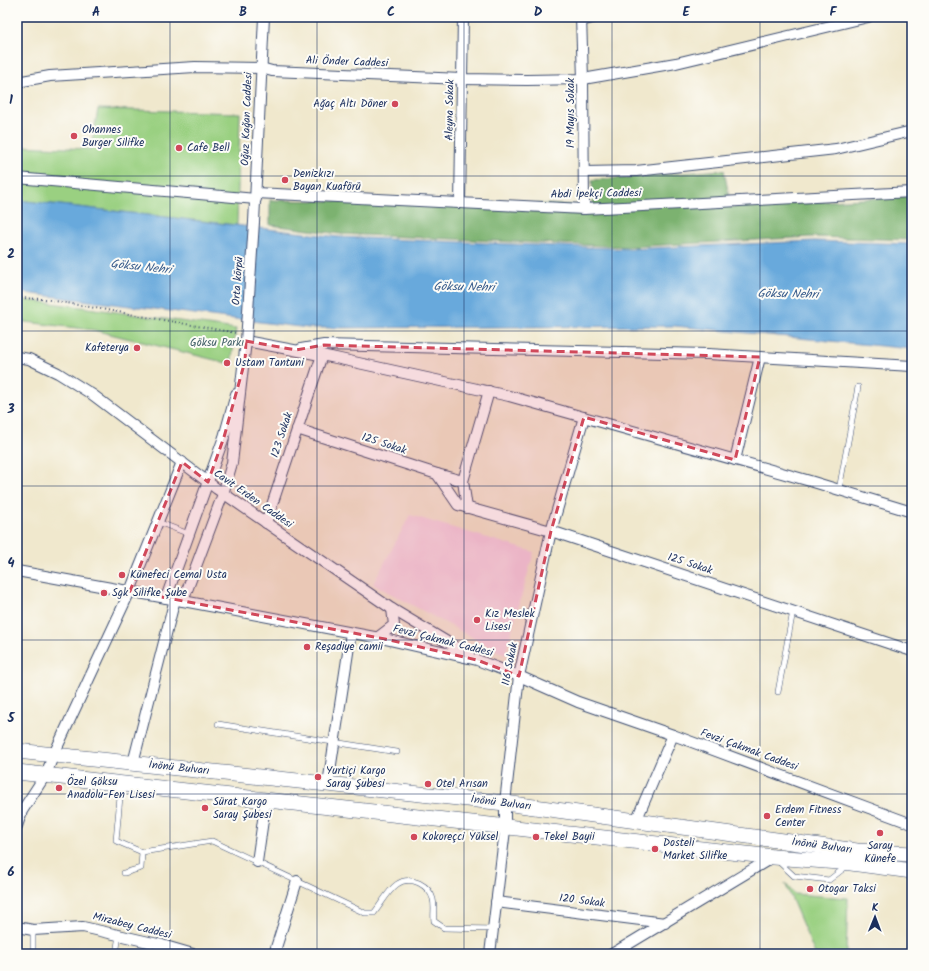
<svg xmlns="http://www.w3.org/2000/svg" width="929" height="971" font-family="Kalam,sans-serif">
  <style>
    .built { fill: #f2cfe2 }
    .green { fill: #9ad081; stroke: #5a8070 }
    .forest { fill: #7bb26f; stroke: #4b7066 }
    .water { fill: #68a9dc; stroke: #426c9d }
    .lines { fill: none; stroke-linecap: round; stroke-linejoin: round }
    .lane-casing { stroke: #3b4b6f; stroke-width: 6 }
    .street-casing { stroke: #3b4b6f; stroke-width: 12 }
    .primary-casing { stroke: #3b4b6f; stroke-width: 16 }
    .path { stroke: #3b4b6f; stroke-width: 2; stroke-dasharray: 1 3; stroke-linecap: butt }
    .lane { stroke: #fff; stroke-width: 5 }
    .street { stroke: #fff; stroke-width: 10 }
    .primary { stroke: #fff; stroke-width: 15 }
    .street-bridge-casing { stroke: #3b4b6f; stroke-width: 12; stroke-linecap: butt }
    .street-bridge { stroke: #fff; stroke-width: 10 }
    .marked { fill: #d1495b; fill-opacity: 0.2; stroke: #d1495b; stroke-width: 3; stroke-dasharray: 8 5; stroke-linejoin: round }
    .grid { fill: none; stroke: #1b2f5e; stroke-width: 1; stroke-opacity: 0.55 }
    .poi-dot { fill: #d1495b; stroke: #fdfcf7; stroke-width: 1.5 }
    .labels { text-anchor: middle; dominant-baseline: central; stroke-width: 4; stroke-linejoin: round; paint-order: stroke }
    .street-label { font-size: 11px; fill: #1b2f5e; stroke: #fdfcf7 }
    .poi-label { font-size: 11px; fill: #1b2f5e; stroke: #fdfcf7; text-anchor: start }
    .park-label { font-size: 11px; fill: #415f68; stroke: #fdfcf7 }
    .water-label { font-size: 12px; font-style: italic; fill: #365a8a; stroke: #fdfcf7 }
    .neatline { fill: none; stroke: #1b2f5e; stroke-width: 1.5 }
    .grid-label { font-size: 13px; text-anchor: middle; font-weight: bold; fill: #1b2f5e }
  </style>
  <rect width="100%" height="100%" fill="#fdfcf7"/>
  <filter id="ink" filterUnits="userSpaceOnUse"><feTurbulence type="fractalNoise" baseFrequency=".025" numOctaves="2"/><feDisplacementMap in="SourceGraphic" scale="8" xChannelSelector="R" yChannelSelector="G"/><feConvolveMatrix kernelMatrix="1 2 1 2 8 2 1 2 1" color-interpolation-filters="sRGB"/></filter>
  <filter id="wash" filterUnits="userSpaceOnUse"><feTurbulence type="fractalNoise" baseFrequency=".012" numOctaves="4" result="noise"/><feDisplacementMap in="SourceGraphic" scale="16" xChannelSelector="R" yChannelSelector="G"/><feGaussianBlur stdDeviation="0.9" result="paint"/><feColorMatrix in="noise" values="0 0 0 0 0 0 0 0 0 0 0 0 0 0 0 0 0 1.4 0 .05"/><feComposite in="paint" operator="in"/></filter>
  <g filter="url(#wash)">
    <rect width="100%" height="100%" fill="#f0e8cd"/>
    <!-- built -->
    <polygon class="built" points="410,515 534,552 505,655 373,584"/>
    <!-- green -->
    <g class="green">
      <polygon points="98,109 240,113 237,225 17,200 17,146 91,149"/>
      <polygon points="17,299 74,306 236,329 231,364 94,330 17,321"/>
      <polygon points="785,883 794,894 848,898 846,954 815,954"/>
    </g>
    <!-- forest -->
    <polygon class="forest" points="724,170 731,207 912,196 912,240 812,237 627,247 340,234 270,225 270,200 593,205 592,180"/>
    <!-- water -->
    <polygon class="water" points="17,200 338,237 630,249 814,241 912,244 912,349 675,326 308,328 17,292"/>
  </g>
  <g filter="url(#ink)">
    <g class="lines">
      <!-- lane casing -->
      <g class="lane-casing">
        <g id="lane">
          <polyline points="839,490 858,387"/>
          <polyline points="158,522 189,534"/>
          <polyline points="778,692 793,611"/>
          <polyline points="218,724 397,752"/>
          <polyline points="121,786 116,841 142,852"/>
          <polyline points="779,862 794,876 829,880 847,866"/>
          <path d="M124 873 141 868 142 852 212 841 365 913H374C386 899 395 872 419 883 425 886 431 892 433 899 435 907 433 914 434 921L444 928 493 929"/>
          <polyline points="33,954 33,930"/>
          <polyline points="116,954 119,935"/>
        </g>
      </g>
      <!-- street casing -->
      <g class="street-casing">
        <g id="street">
          <polyline points="581,17 583,79 584,209"/>
          <polyline points="581,21 596,17"/>
          <polyline points="17,82 50,76 195,67 261,68 272,71 462,79 527,80 583,79 676,63 868,17"/>
          <polyline points="584,172 636,171 836,149 912,131"/>
          <polyline points="17,178 256,199"/>
          <polyline points="256,193 584,209 912,192"/>
          <polyline points="460,203 463,17"/>
          <polyline points="254,222 264,17"/>
          <polyline points="301,349 324,345 708,354 912,366"/>
          <polyline points="17,357 29,359 58,373 93,395 217,489 392,609 469,655"/>
          <polyline points="297,429 437,474 463,481"/>
          <polyline points="735,460 760,357"/>
          <polyline points="437,474 458,505 551,531 912,651"/>
          <polyline points="467,508 463,481 489,391"/>
          <polyline points="266,523 322,355"/>
          <polyline points="17,571 183,601 385,639 477,660 519,676 578,702 673,735 912,824"/>
          <polyline points="166,598 224,437 236,394"/>
          <polyline points="183,601 223,494 232,463 246,341 331,357 509,396 810,481 912,512"/>
          <polyline points="377,638 394,625 392,609"/>
          <polyline points="133,763 175,599"/>
          <polyline points="328,784 351,633"/>
          <polyline points="636,821 673,735"/>
          <polyline points="17,826 22,811 46,774 54,754 130,591 182,462"/>
          <polyline points="257,862 266,799"/>
          <polyline points="496,902 665,923"/>
          <polyline points="17,927 33,930 83,927 162,945 193,954"/>
          <polyline points="274,954 297,881"/>
          <polyline points="490,954 505,830 505,803 519,676 551,531 584,417"/>
          <polyline points="612,954 773,857"/>
        </g>
      </g>
      <!-- primary casing -->
      <g class="primary-casing">
        <g id="primary">
          <polyline points="17,751 505,803 857,851 912,854"/>
          <polyline points="17,772 774,857 851,863 912,871"/>
        </g>
      </g>
      <!-- path -->
      <polyline class="path" points="17,298 44,299 237,333"/>
      <!-- lane -->
      <use href="#lane" class="lane"/>
      <!-- street -->
      <use href="#street" class="street"/>
      <!-- primary -->
      <use href="#primary" class="primary"/>
      <!-- street-bridge casing -->
      <g class="street-bridge-casing">
        <polyline id="street-bridge" points="246,341 254,222"/>
      </g>
      <!-- street-bridge -->
      <use href="#street-bridge" class="street-bridge"/>
    </g>
  </g>
  <!-- marked area -->
  <path class="marked" d="M246 341 296 350 324 345 760 357 735 460 584 417 551 531 519 676 477 660 385 639 130 591 182 462 208 482 224 437 245 361Z"/>
  <!-- grid -->
  <path class="grid" d="M170 17V954M317 17V954M464 17V954M612 17V954M760 17V954M17 176H912M17 331H912M17 486H912M17 640H912M17 794H912"/>
  <!-- markers -->
  <g class="poi-dot">
    <circle cx="395" cy="104" r="4"/>
    <circle cx="74" cy="136" r="4"/>
    <circle cx="179" cy="148" r="4"/>
    <circle cx="285" cy="180" r="4"/>
    <circle cx="137" cy="348" r="4"/>
    <circle cx="227" cy="363" r="4"/>
    <circle cx="122" cy="575" r="4"/>
    <circle cx="104" cy="593" r="4"/>
    <circle cx="477" cy="620" r="4"/>
    <circle cx="307" cy="647" r="4"/>
    <circle cx="318" cy="777" r="4"/>
    <circle cx="428" cy="784" r="4"/>
    <circle cx="59" cy="788" r="4"/>
    <circle cx="205" cy="808" r="4"/>
    <circle cx="767" cy="816" r="4"/>
    <circle cx="880" cy="833" r="4"/>
    <circle cx="414" cy="837" r="4"/>
    <circle cx="536" cy="837" r="4"/>
    <circle cx="655" cy="849" r="4"/>
    <circle cx="810" cy="889" r="4"/>
  </g>
  <g class="labels">
    <!-- street labels -->
    <g class="street-label">
      <text transform="translate(347 62) rotate(2)">Ali Önder Caddesi</text>
      <text transform="translate(450 110) rotate(-89)">Aleyna Sokak</text>
      <text transform="translate(571 113) rotate(-90)">19 Mayıs Sokak</text>
      <text transform="translate(247 119) rotate(-88)">Oğuz Kağan Caddesi</text>
      <text transform="translate(596 194) rotate(-1)">Abdi İpekçi Caddesi</text>
      <text transform="translate(238 281) rotate(-86)">Orta körpü</text>
      <text transform="translate(282 435) rotate(-72)">123 Sokak</text>
      <text transform="translate(384 444) rotate(18)">125 Sokak</text>
      <text transform="translate(253 499) rotate(35)">Cavit Erden Caddesi</text>
      <text transform="translate(690 564) rotate(18)">125 Sokak</text>
      <text transform="translate(443 641) rotate(14)">Fevzi Çakmak Caddesi</text>
      <text transform="translate(510 664) rotate(-79)">116 Sokak</text>
      <text transform="translate(749 750) rotate(20)">Fevzi Çakmak Caddesi</text>
      <text transform="translate(179 768) rotate(6)">İnönü Bulvarı</text>
      <text transform="translate(501 803) rotate(7)">İnönü Bulvarı</text>
      <text transform="translate(822 846) rotate(8)">İnönü Bulvarı</text>
      <text transform="translate(582 901) rotate(7)">120 Sokak</text>
      <text transform="translate(132 926) rotate(14)">Mirzabey Caddesi</text>
    </g>
    <!-- poi labels -->
    <g class="poi-label">
      <text x="387" y="104" text-anchor="end">Ağaç Altı Döner</text>
      <text x="82" y="130">Ohannes<tspan x="82" dy="13">Burger Silifke</tspan></text>
      <text x="187" y="148">Cafe Bell</text>
      <text x="293" y="174">Denizkızı<tspan x="293" dy="13">Bayan Kuaförü</tspan></text>
      <text x="129" y="348" text-anchor="end">Kafeterya</text>
      <text x="235" y="363">Ustam Tantuni</text>
      <text x="130" y="575">Künefeci Cemal Usta</text>
      <text x="112" y="593">Sgk Silifke Şube</text>
      <text x="485" y="614">Kız Meslek<tspan x="485" dy="13">Lisesi</tspan></text>
      <text x="315" y="647">Reşadiye camii</text>
      <text x="326" y="771">Yurtiçi Kargo<tspan x="326" dy="13">Saray Şubesi</tspan></text>
      <text x="67" y="782">Özel Göksu<tspan x="67" dy="13">Anadolu-Fen Lisesi</tspan></text>
      <text x="436" y="784">Otel Arısan</text>
      <text x="213" y="802">Sürat Kargo<tspan x="213" dy="13">Saray Şubesi</tspan></text>
      <text x="775" y="810">Erdem Fitness<tspan x="775" dy="13">Center</tspan></text>
      <text x="422" y="837">Kokoreçci Yüksel</text>
      <text x="544" y="837">Tekel Bayii</text>
      <text x="663" y="843">Dosteli<tspan x="663" dy="13">Market Silifke</tspan></text>
      <text x="880" y="846" text-anchor="middle">Saray<tspan x="880" dy="13">Künefe</tspan></text>
      <text x="818" y="889">Otogar Taksi</text>
    </g>
    <!-- park labels -->
    <g class="park-label">
      <text x="217" y="343">Göksu Parkı</text>
    </g>
    <!-- water labels -->
    <g class="water-label">
      <text transform="translate(141 267) rotate(6)">Göksu Nehri</text>
      <text transform="translate(464 287) rotate(1)">Göksu Nehri</text>
      <text transform="translate(788 294) rotate(1)">Göksu Nehri</text>
    </g>
  </g>
  <!-- margin -->
  <rect width="929" height="971" fill="none" stroke="#fdfcf7" stroke-width="44"/>
  <!-- north arrow -->
  <g transform="translate(875 917) rotate(1)" stroke="#fdfcf7" stroke-width="3" paint-order="stroke">
  <path d="M0-3L7 15L0 10L-7 15Z" fill="#1b2f5e"/>
  <text y="-6" font-size="11" font-weight="bold" text-anchor="middle" fill="#1b2f5e">K</text>
  </g>
  <rect x="22" y="22" width="885" height="927" class="neatline"/>
  <g class="grid-label">
    <text x="96" y="16">A</text>
    <text x="243" y="16">B</text>
    <text x="391" y="16">C</text>
    <text x="538" y="16">D</text>
    <text x="686" y="16">E</text>
    <text x="833" y="16">F</text>
    <text x="11" y="104">1</text>
    <text x="11" y="258">2</text>
    <text x="11" y="413">3</text>
    <text x="11" y="567">4</text>
    <text x="11" y="722">5</text>
    <text x="11" y="876">6</text>
  </g>
</svg>
